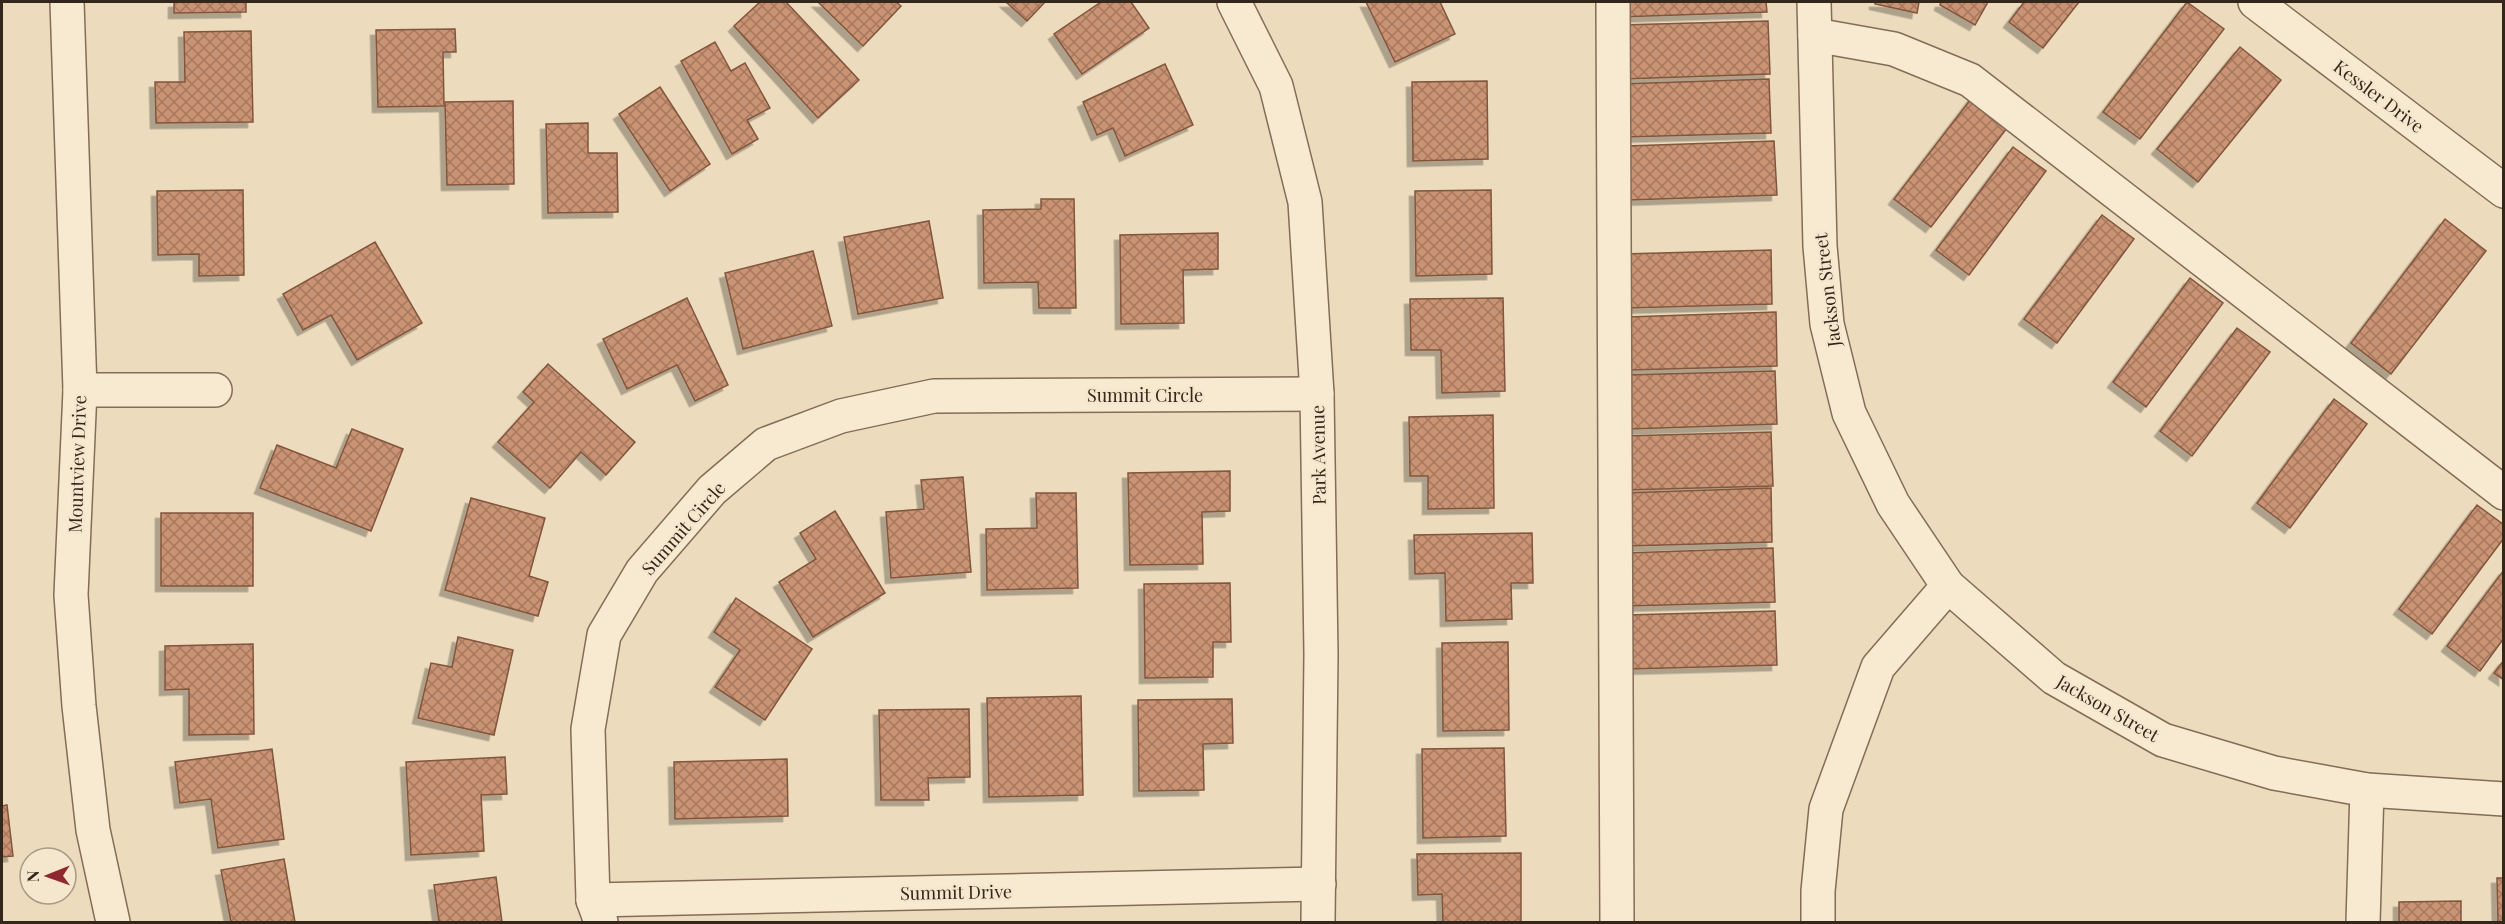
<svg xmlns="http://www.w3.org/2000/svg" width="2505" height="924" font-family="'Playfair Display',serif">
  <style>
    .building { fill: url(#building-cross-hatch); stroke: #82553d; stroke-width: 1.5; filter: url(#shadow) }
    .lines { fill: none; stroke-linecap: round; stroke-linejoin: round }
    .minor-casing { stroke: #846c57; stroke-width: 36 }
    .minor { stroke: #f8ead0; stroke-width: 33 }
    .labels { text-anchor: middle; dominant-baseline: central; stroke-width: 5; stroke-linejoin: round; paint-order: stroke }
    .street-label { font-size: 18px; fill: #33261b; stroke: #f4e7cd }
  </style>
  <defs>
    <pattern id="building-cross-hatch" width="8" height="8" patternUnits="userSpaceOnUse" patternTransform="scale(1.5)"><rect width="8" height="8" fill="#ca9373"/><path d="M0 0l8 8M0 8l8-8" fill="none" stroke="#a5785e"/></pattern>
    <filter id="shadow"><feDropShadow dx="-5.5" dy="5.5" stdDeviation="0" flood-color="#0004"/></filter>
  </defs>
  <rect width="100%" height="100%" fill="#ecdcbd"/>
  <!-- building -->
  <g class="building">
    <polygon points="174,2 246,2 246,12 174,13"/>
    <polygon points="760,2 786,2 859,80 818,118 734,26"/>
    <polygon points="818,2 896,2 901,6 863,46"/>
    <polygon points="1006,2 1045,2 1027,21"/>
    <polygon points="1101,2 1131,2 1149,28 1082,74 1054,34"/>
    <polygon points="1366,2 1440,2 1455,34 1395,62"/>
    <polygon points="1618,2 1766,2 1767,12 1618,17"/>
    <polygon points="1875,2 1919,2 1917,13 1875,4"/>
    <polygon points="1941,2 1988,2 1975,25 1940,5"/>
    <polygon points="2024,2 2079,2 2043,48 2009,22"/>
    <polygon points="2187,2 2224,29 2140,139 2103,112"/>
    <polygon points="1768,21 1770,74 1622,79 1620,25"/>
    <polygon points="455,29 456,52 443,52 444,106 378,107 376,30"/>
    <polygon points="251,31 253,122 156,123 155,82 185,82 184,32"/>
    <polygon points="715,42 731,71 745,63 770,108 747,120 758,139 732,154 681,61"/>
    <polygon points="2240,47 2281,80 2198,182 2157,149"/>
    <polygon points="1165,64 1193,125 1125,156 1113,128 1097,135 1083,102"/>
    <polygon points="1769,79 1771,133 1623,137 1621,84"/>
    <polygon points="1487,81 1488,159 1413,161 1412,82"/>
    <polygon points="660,87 710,164 670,191 619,114"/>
    <polygon points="1974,95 2011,123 1931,227 1894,199"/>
    <polygon points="513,101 514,184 447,185 445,102"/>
    <polygon points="588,123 588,153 617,153 618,212 548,213 546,124"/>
    <polygon points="1774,141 1777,195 1628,200 1627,146"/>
    <polygon points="2013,147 2046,171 1969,275 1936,250"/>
    <polygon points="243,190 244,275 199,276 199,254 158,255 157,191"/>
    <polygon points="1491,190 1492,274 1416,276 1415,191"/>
    <polygon points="1041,199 1074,199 1076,308 1039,308 1038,282 984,283 983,210 1041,209"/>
    <polygon points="2102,215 2134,239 2057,343 2024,319"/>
    <polygon points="2445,219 2486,251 2391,374 2351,343"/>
    <polygon points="929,221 943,298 858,314 844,237"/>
    <polygon points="1218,233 1218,269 1183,270 1184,323 1121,324 1120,235"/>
    <polygon points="375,242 422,323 357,360 331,315 303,330 283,294"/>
    <polygon points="1771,250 1772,304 1625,308 1623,254"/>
    <polygon points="813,251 832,326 743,349 725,273"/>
    <polygon points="2190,278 2223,303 2146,407 2113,382"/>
    <polygon points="687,298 728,385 695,401 677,365 627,389 603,339"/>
    <polygon points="1503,298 1505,391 1442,393 1441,350 1411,350 1410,299"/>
    <polygon points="1776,312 1777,366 1629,370 1627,317"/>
    <polygon points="2237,328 2270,352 2192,456 2160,431"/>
    <polygon points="548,364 635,442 606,475 581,452 550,488 498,442 534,402 523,392"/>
    <polygon points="1775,371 1777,424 1629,429 1627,375"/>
    <polygon points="2334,399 2367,424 2290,528 2257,503"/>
    <polygon points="1493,415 1494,508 1428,509 1428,476 1410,476 1409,417"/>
    <polygon points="352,429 403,449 371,531 260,488 277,445 336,468"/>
    <polygon points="1771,432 1773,486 1624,490 1623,436"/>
    <polygon points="1230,471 1230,511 1202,512 1203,564 1130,565 1128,473"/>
    <polygon points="963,477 971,572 891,578 886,512 924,509 921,480"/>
    <polygon points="1771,488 1772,542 1625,546 1623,493"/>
    <polygon points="1036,493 1076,493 1078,588 987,590 986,529 1037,528"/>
    <polygon points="471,498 545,518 529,576 548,582 538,616 445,590"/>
    <polygon points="2477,505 2504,525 2504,538 2432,634 2399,609"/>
    <polygon points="835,511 885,593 813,637 779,582 816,559 800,533"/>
    <rect x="161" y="513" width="92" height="73"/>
    <polygon points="1532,533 1533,583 1511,583 1512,619 1446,621 1445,573 1415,574 1414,535"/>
    <polygon points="1773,548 1775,602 1626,606 1625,553"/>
    <polygon points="2504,570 2504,638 2480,671 2447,646"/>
    <polygon points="1230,583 1231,642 1213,642 1213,677 1145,678 1144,584"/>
    <polygon points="736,598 812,649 765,720 715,687 740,650 714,632"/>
    <polygon points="1775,611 1777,665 1628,669 1627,615"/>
    <polygon points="458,637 513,650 494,735 418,718 431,663 452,667"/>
    <polygon points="1508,642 1509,730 1443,731 1442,643"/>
    <polygon points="253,644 254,734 189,735 189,689 165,690 165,646"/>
    <polygon points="2504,660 2504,680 2494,673"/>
    <polygon points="1081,696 1083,795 989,797 987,698"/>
    <polygon points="1232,699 1233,743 1203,744 1204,790 1139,791 1138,700"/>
    <polygon points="969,709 970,777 928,778 929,800 881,800 879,710"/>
    <polygon points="1504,748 1506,836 1423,838 1422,749"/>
    <polygon points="272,749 284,839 218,848 211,799 180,803 175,762"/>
    <polygon points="505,757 507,794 481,795 484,851 411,855 406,762"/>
    <polygon points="787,759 788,816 675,819 674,762"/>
    <polygon points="7,805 13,856 2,857 2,806"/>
    <polygon points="1521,853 1521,922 1443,922 1442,894 1418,895 1417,854"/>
    <polygon points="284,859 295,922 228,922 231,922 221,870"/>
    <polygon points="496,877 502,922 439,922 434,885"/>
    <polygon points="2497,878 2504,878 2504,922 2498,922"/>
    <polygon points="2461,901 2461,922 2399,922 2399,902"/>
  </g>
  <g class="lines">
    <!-- minor casing -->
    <g class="minor-casing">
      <g id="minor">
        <polyline points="67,2 80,390 71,595 79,706 93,830 113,922"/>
        <polyline points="1234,2 1276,86 1305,202 1317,394 1321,654 1318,922"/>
        <polyline points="1613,2 1617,922"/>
        <polyline points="1814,2 1820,246 1827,324 1849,413 1893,504 1948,586 1878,667 1826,809 1818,891 1818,922"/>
        <polyline points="2255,2 2504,191"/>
        <polyline points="1815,35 1894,49 1970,80 2504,493"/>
        <polyline points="80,390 215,390"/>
        <polyline points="1948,586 2054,678 2163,740 2274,773 2367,790 2504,799"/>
        <polyline points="593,900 1319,884"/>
        <polyline points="601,922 593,900 588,729 604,635 642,571 712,490 766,444 841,416 934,396 1317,394"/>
        <polyline points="2363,922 2367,790"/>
      </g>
    </g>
    <!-- minor -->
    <use href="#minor" class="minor"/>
  </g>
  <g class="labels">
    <!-- street labels -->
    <g class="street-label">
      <text transform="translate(2379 96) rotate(37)">Kessler Drive</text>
      <text transform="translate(1827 290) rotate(-97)">Jackson Street</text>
      <text x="1145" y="395">Summit Circle</text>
      <text transform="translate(1318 455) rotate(-91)">Park Avenue</text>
      <text transform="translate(77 464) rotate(-88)">Mountview Drive</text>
      <text transform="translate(683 528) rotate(-49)">Summit Circle</text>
      <text transform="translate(2108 708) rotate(30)">Jackson Street</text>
      <text transform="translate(956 892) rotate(-1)">Summit Drive</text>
    </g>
  </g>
  <!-- border -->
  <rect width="2505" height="924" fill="none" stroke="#33261b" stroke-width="6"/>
  <!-- north arrow -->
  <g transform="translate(48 876) rotate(269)"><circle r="28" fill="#f4e7cd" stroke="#a79a86" stroke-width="1.5"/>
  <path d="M0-4.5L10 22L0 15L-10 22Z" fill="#91282f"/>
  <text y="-9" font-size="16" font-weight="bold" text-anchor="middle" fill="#33261b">N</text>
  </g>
</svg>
